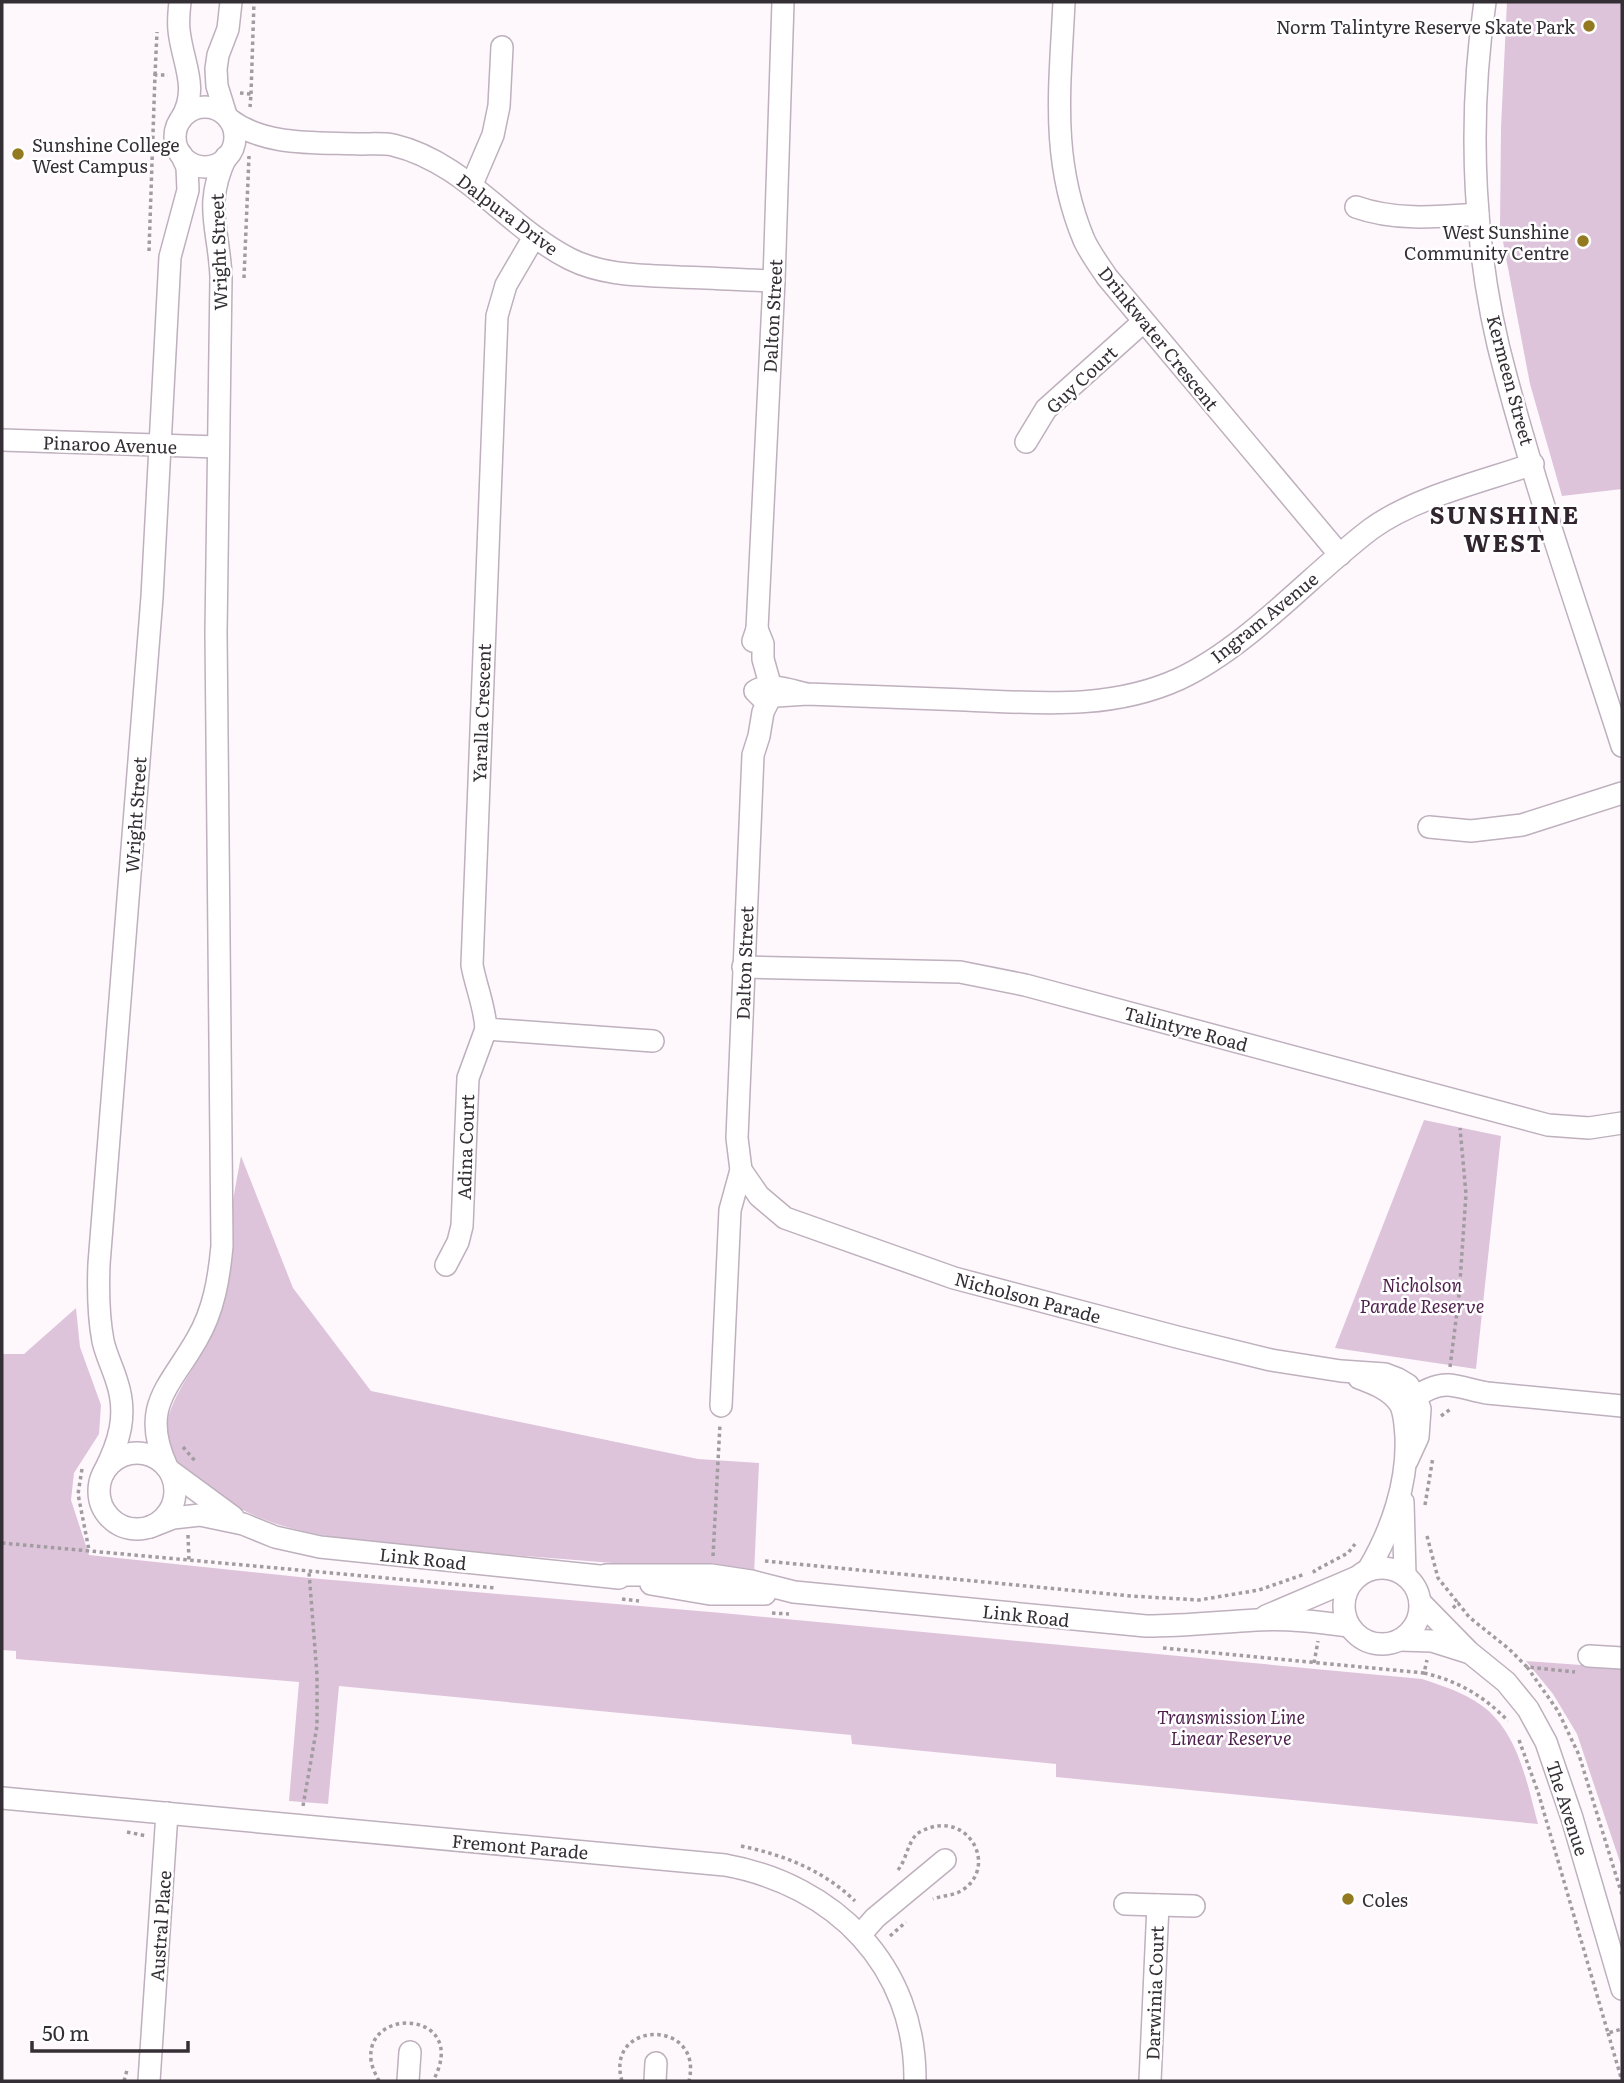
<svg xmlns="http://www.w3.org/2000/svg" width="1624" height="2083" font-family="Literata,serif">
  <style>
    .green { fill: #ddc4db }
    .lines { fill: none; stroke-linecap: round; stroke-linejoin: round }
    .minor-casing { stroke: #beb0bd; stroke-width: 24 }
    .path { stroke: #a29ca1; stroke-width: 3.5; stroke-dasharray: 3.5 3.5; stroke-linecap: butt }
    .minor { stroke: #fff; stroke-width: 21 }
    .poi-dot { fill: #937920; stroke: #fff; stroke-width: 2.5 }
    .labels { text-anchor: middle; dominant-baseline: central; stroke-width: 5; stroke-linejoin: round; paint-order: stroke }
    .poi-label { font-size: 18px; fill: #342f34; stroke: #fff; text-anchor: end }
    .street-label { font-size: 18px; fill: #342f34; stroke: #fff }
    .park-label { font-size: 18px; font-style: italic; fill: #4e1e4d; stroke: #fff }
    .district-label { font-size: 24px; font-weight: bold; letter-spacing: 2px; fill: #312630; stroke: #fff }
  </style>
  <rect width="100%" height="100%" fill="#fef8fd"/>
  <!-- green -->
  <g class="green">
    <polygon points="1507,2 1622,2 1622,489 1562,496 1530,384 1500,226 1501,127"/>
    <polygon points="1424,1120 1501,1136 1476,1369 1335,1348"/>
    <path d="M241 1156 293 1288 371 1391 698 1459 759 1463 754 1575C664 1567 574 1560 485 1553 417 1547 346 1544 280 1525 244 1514 174 1479 167 1439 161 1409 195 1368 208 1343 219 1319 220 1291 223 1266 228 1229 234 1193 241 1156Z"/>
    <path d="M76 1308 80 1347 101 1405 99 1434 74 1473 71 1500 89 1555 309 1578 722 1613 1422 1679C1443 1686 1463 1692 1481 1705 1518 1731 1527 1783 1538 1824L1056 1777V1764L852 1744 851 1735 339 1686 328 1804 289 1801 299 1682 16 1659V1651L2 1650V1354H24Z"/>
    <polygon points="1526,1661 1622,1668 1622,1868 1577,1734 1553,1694"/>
  </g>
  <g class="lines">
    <!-- minor casing -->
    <g class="minor-casing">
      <g id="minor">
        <path d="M180 2C179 11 178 21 179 30 182 62 200 88 181 119"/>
        <path d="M1064 2C1060 87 1050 159 1084 240 1090 253 1099 265 1107 277L1340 555"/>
        <path d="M1485 2C1467 124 1473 257 1506 376 1539 500 1583 624 1622 746"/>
        <circle cx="205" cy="137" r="30"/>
        <polyline points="226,115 217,86 216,69 218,55 228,29 231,2"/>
        <path d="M229 119C265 147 318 142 361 144 372 144 383 143 393 145 465 162 507 227 570 259 604 276 642 275 679 277 711 278 743 280 774 281"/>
        <polyline points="472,184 493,135 499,106 502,47"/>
        <path d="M1356 207C1395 221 1437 217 1478 214"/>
        <path d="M534 237 506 285 497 316 472 965C476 987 485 1007 486 1029L653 1041"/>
        <polyline points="2,440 218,447"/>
        <polyline points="1026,442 1046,409 1143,322"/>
        <polyline points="753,641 757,629 774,281 783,2"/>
        <path d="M807 694 761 697 755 691C769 682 792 691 807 694 860 696 913 698 966 700 1039 703 1111 710 1179 679 1248 647 1310 575 1371 529 1415 497 1481 482 1533 464"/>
        <polyline points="1429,827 1471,831 1522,825 1622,793"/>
        <polyline points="743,967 960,972 1025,985 1548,1125 1589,1128 1622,1123"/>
        <polyline points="741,1170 759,1196 785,1218 954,1278 1177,1337 1271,1360 1341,1371 1385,1374 1398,1379 1408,1385 1416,1397 1420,1409 1418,1437 1407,1461"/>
        <polyline points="446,1265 458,1242 462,1226 468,1078 486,1029"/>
        <path d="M1359 1378C1375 1384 1391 1390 1400 1404 1405 1413 1405 1426 1406 1436 1408 1482 1392 1530 1368 1570"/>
        <path d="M1403 1404C1417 1396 1432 1384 1449 1385 1461 1386 1474 1391 1487 1393L1622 1406"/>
        <polyline points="721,1406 730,1210 741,1170 737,1138 753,755 759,736 763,712 770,698 770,684 763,659 763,644 757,629"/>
        <circle cx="137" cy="1491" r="38"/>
        <path d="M167 1467C139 1406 170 1387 197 1339 214 1310 219 1278 222 1246L216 633 221 277C219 228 203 206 226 157"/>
        <polyline points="169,1470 233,1517"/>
        <path d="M104 1472C119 1443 128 1415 117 1382 113 1368 106 1355 103 1341 98 1315 98 1290 99 1264L152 597 170 257 188 190 187 167 181 154"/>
        <polyline points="1403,1502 1405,1575"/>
        <polyline points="150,1527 173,1518 200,1515 243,1524 275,1537 320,1547 619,1578"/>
        <circle cx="1382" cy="1606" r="38"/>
        <path d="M606 1575H711L751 1581 794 1592 1146 1626C1183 1626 1219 1622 1256 1620 1287 1618 1319 1622 1349 1626"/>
        <polyline points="651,1584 710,1594 765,1594"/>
        <polyline points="1420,1602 1469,1652 1506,1682 1528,1709 1546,1742 1572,1818 1622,1989"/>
        <polyline points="1266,1616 1355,1578"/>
        <polyline points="1400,1640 1432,1641 1467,1652"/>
        <polyline points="1589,1656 1622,1658"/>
        <path d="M2 1798 725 1865C835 1885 916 1966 915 2081"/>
        <polyline points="1125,1904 1194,1906"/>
        <polyline points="861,1934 875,1918 945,1860"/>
        <polyline points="149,2081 167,1813"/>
        <polyline points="408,2081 410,2052"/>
        <polyline points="655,2081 656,2063"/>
        <polyline points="1150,2081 1158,1905"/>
      </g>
    </g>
    <!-- path -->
    <g class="path">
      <polyline points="155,75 157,32"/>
      <polyline points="240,93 251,94 250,107"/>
      <polyline points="251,94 254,2"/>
      <polyline points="149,251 155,75 168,75"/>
      <polyline points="244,278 249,156"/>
      <polyline points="1450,1367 1459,1296 1466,1194 1460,1128"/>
      <polyline points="1441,1416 1452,1408"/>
      <polyline points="183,1447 196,1462"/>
      <polyline points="82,1469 78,1494 89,1550"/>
      <polyline points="1425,1505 1433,1457"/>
      <polyline points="188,1535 189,1561"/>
      <polyline points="1427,1536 1438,1578 1458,1603"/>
      <polyline points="2,1543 496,1588"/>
      <polyline points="713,1556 720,1424"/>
      <polyline points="765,1561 1131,1596 1199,1600 1259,1590 1305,1574"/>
      <polyline points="1315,1573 1314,1571 1348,1553 1355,1544"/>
      <polyline points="622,1599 639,1601"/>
      <polyline points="1453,1608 1458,1603 1469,1617 1509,1649 1527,1667 1575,1672"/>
      <polyline points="772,1613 789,1614"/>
      <polyline points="1163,1648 1424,1673 1427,1660"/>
      <polyline points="1314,1663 1318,1641"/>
      <polyline points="1527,1667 1558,1711 1579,1755 1622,1895"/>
      <path d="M1424 1673C1458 1681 1484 1696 1508 1721"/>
      <polyline points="1519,1740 1538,1792 1608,2033 1622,2029"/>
      <polyline points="303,1806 317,1726 317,1675 309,1572"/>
      <polyline points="127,1832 147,1836"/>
      <path d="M741 1846C784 1855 823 1870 855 1901"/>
      <path d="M898 1870C906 1860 907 1846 915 1836 918 1832 924 1830 929 1828 969 1814 997 1865 964 1889 955 1896 943 1895 933 1899"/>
      <polyline points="890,1936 906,1922"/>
      <polyline points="1608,2033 1622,2081"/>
      <polyline points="124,2081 127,2070"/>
      <path d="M379 2081C376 2075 372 2068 371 2060 365 2005 471 2011 433 2081"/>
      <path d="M622 2081C604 2020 704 2018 689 2081"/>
    </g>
    <!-- minor -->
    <use href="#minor" class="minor"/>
  </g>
  <!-- markers -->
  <g class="poi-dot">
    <circle cx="1589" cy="26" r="7"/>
    <circle cx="18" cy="154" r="7"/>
    <circle cx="1583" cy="241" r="7"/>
    <circle cx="1348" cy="1899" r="7"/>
  </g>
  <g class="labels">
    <!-- poi labels -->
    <g class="poi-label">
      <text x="1575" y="26">Norm Talintyre Reserve Skate Park</text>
      <text x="32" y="144" text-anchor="start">Sunshine College<tspan x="32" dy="21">West Campus</tspan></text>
      <text x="1569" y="231">West Sunshine<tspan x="1569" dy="21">Community Centre</tspan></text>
      <text x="1362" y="1899" text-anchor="start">Coles</text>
    </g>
    <!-- street labels -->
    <g class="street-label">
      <text transform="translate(508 214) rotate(37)">Dalpura Drive</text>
      <text transform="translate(218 252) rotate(-92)">Wright Street</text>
      <text transform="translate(772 316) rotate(-87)">Dalton Street</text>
      <text transform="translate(1159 338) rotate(51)">Drinkwater Crescent</text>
      <text transform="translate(1081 379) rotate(-43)">Guy Court</text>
      <text transform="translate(1511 380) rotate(75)">Kermeen Street</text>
      <text transform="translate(110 444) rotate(2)">Pinaroo Avenue</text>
      <text transform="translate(1264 617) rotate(-39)">Ingram Avenue</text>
      <text transform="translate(481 713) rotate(-88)">Yaralla Crescent</text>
      <text transform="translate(135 815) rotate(-86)">Wright Street</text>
      <text transform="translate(744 963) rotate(-88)">Dalton Street</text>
      <text transform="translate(1186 1028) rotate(15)">Talintyre Road</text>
      <text transform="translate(465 1147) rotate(-88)">Adina Court</text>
      <text transform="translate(1028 1297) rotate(15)">Nicholson Parade</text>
      <text transform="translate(423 1558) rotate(6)">Link Road</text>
      <text transform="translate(1026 1615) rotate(6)">Link Road</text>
      <text transform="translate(1568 1808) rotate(72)">The Avenue</text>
      <text transform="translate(520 1846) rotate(5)">Fremont Parade</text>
      <text transform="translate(160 1926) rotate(-86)">Austral Place</text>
      <text transform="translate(1154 1993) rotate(-88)">Darwinia Court</text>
    </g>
    <!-- park labels -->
    <g class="park-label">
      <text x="1422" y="1284">Nicholson<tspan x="1422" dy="21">Parade Reserve</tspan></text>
      <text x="1231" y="1716">Transmission Line<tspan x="1231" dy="21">Linear Reserve</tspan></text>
    </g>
    <!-- district labels -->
    <g class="district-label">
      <text x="1505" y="513">SUNSHINE<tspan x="1505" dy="28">WEST</tspan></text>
    </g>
  </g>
  <!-- border -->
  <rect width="1624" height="2083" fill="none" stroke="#342f34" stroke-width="7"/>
  <!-- scale -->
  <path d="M32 2041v10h156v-10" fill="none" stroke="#342f34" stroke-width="3.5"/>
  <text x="42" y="2041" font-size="21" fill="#342f34" stroke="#ffffff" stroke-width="5" paint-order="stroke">50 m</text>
</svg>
